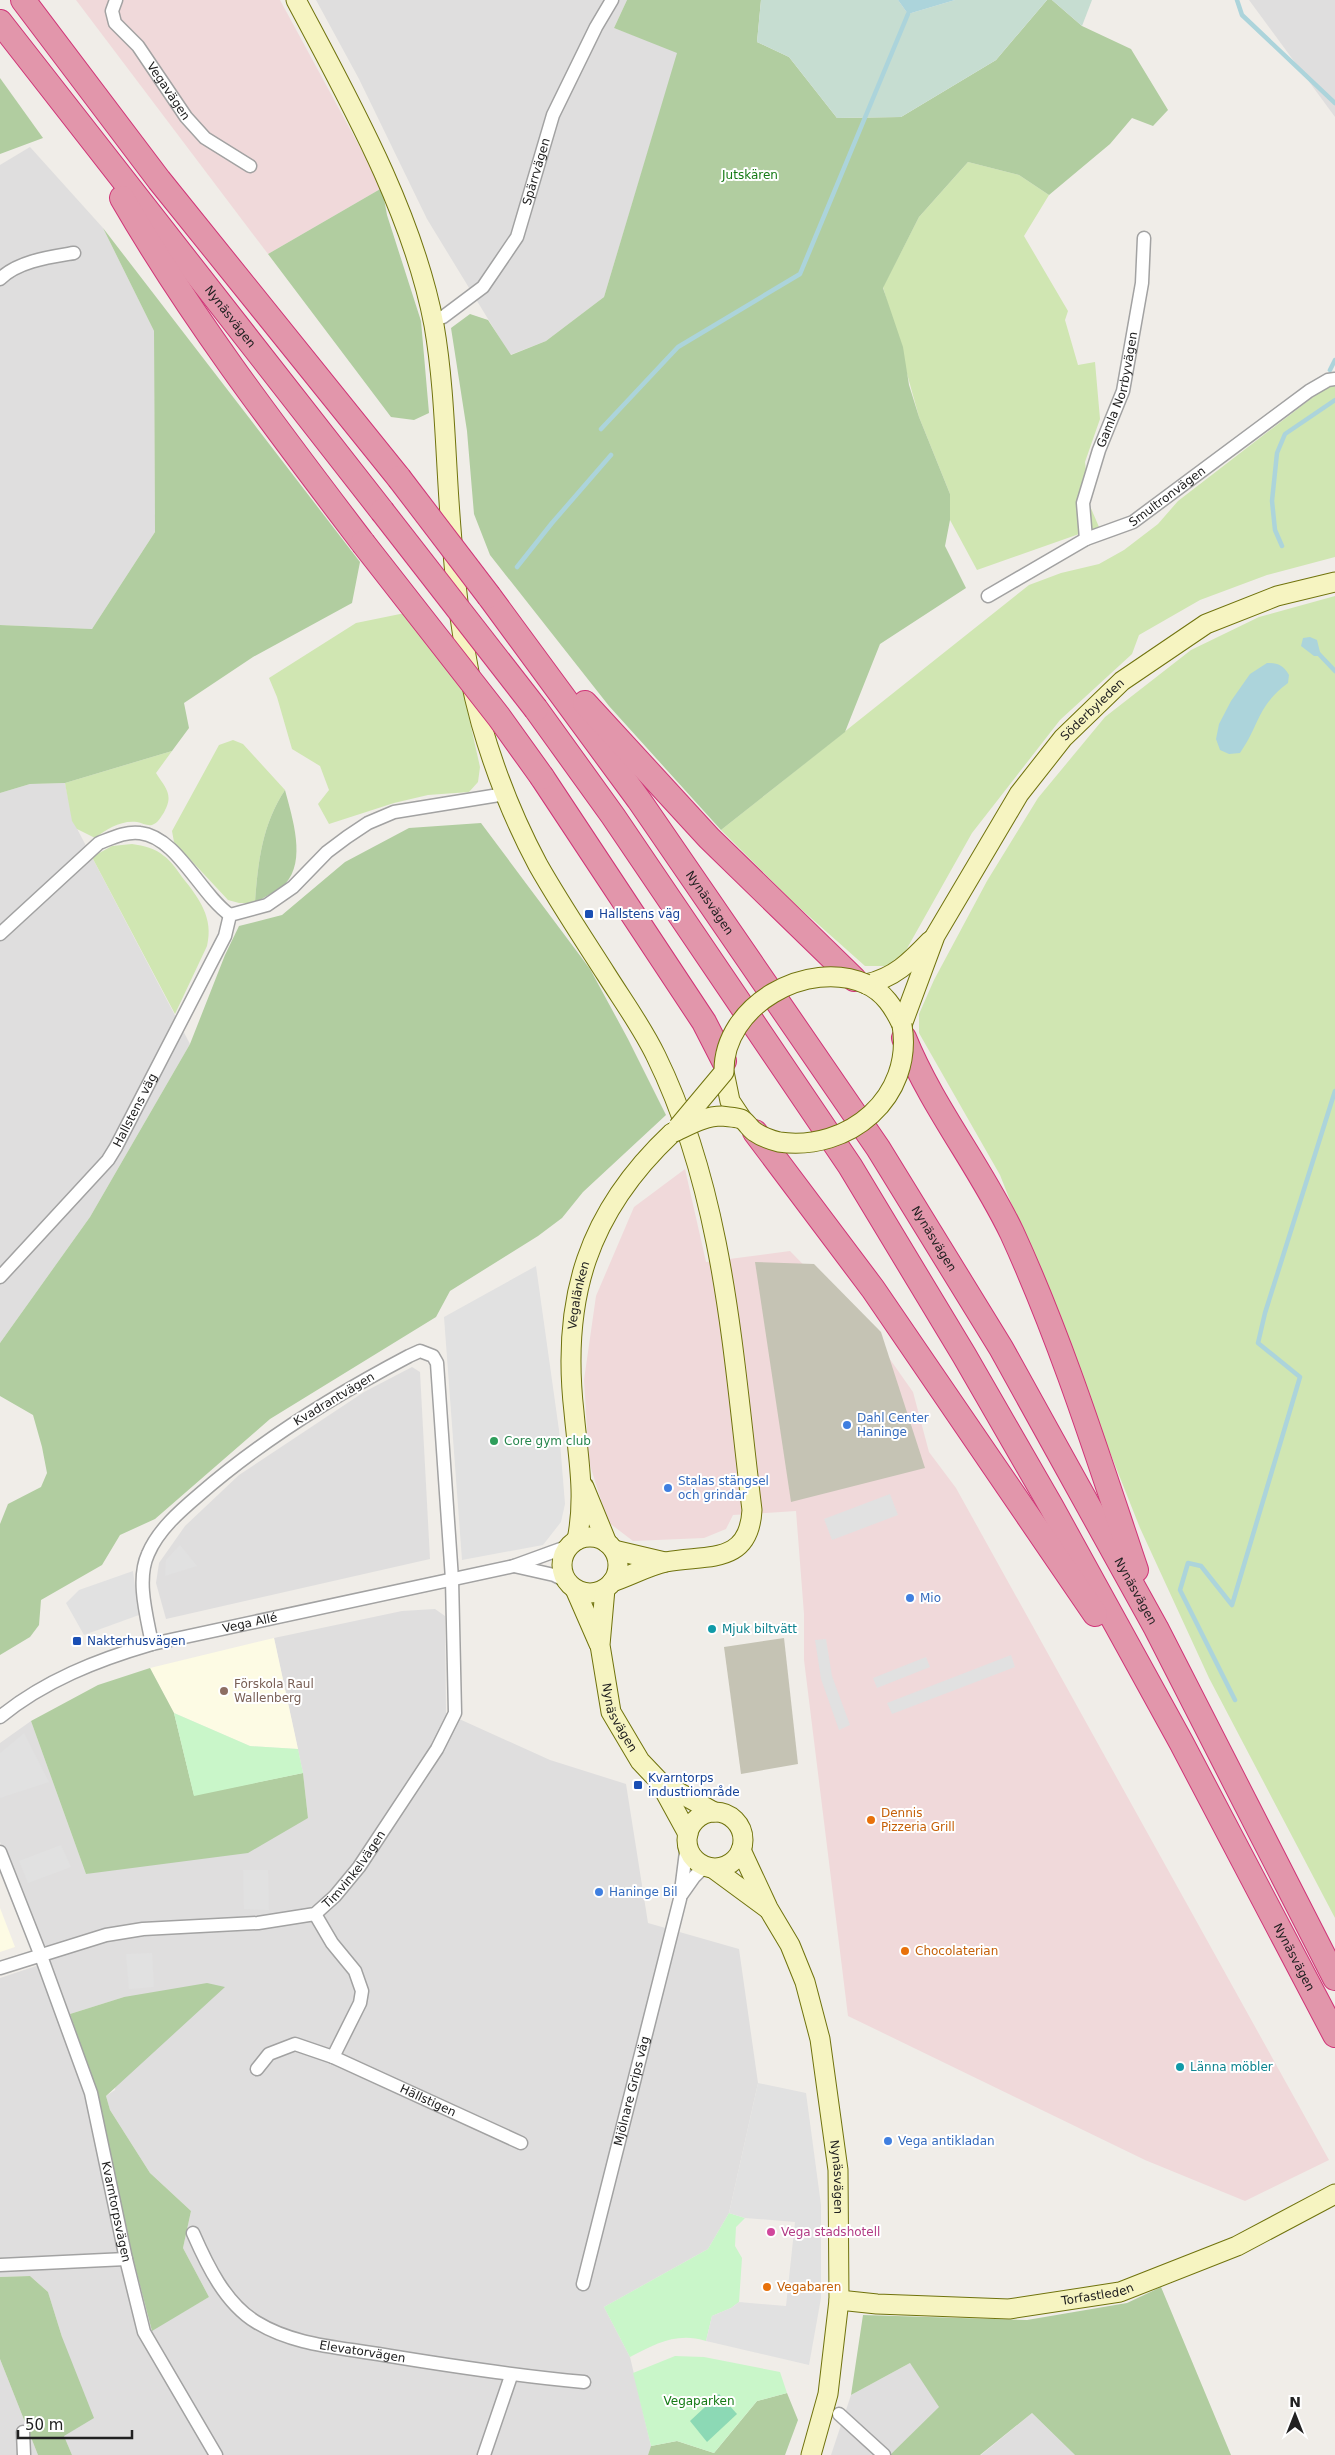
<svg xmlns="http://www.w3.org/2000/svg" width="1335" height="2455" font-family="'DejaVu Sans',sans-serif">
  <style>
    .residential { fill: #dfdede }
    .commercial { fill: #f0d9da }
    .education { fill: #fdfbe4 }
    .construction { fill: #c5c3b4 }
    .grass { fill: #d0e6b2 }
    .forest { fill: #b1cda0 }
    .wetland { fill: #c6ddd1 }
    .park { fill: #c9f6c9 }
    .pitch { fill: #8cd9b5 }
    .parking { fill: #e1e1e1 }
    .water { fill: #acd4db }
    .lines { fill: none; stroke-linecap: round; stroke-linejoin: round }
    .stream { stroke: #acd4db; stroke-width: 4.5 }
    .street-casing { stroke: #a2a2a2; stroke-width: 15 }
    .secondary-casing { stroke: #70730d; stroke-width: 21 }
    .highway-casing { stroke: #d03477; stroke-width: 26 }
    .street { stroke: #fff; stroke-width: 12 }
    .secondary { stroke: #f6f4c1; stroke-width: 19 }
    .highway { stroke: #e296ab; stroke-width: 24 }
    .secondary-bridge-casing { stroke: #70730d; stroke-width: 21; stroke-linecap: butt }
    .highway-bridge-casing { stroke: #d03477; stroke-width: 26; stroke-linecap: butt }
    .secondary-bridge { stroke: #f6f4c1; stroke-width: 19 }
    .highway-bridge { stroke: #e296ab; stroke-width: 24 }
    .transit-dot { fill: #1a4fb4; stroke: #fff; stroke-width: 2 }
    .shop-dot { fill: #3f7fe0; stroke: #fff; stroke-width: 2 }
    .leisure-dot { fill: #2e9e5b; stroke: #fff; stroke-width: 2 }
    .culture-dot { fill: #0f9aa8; stroke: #fff; stroke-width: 2 }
    .education-dot { fill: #8d6e63; stroke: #fff; stroke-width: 2 }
    .food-dot { fill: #e8710a; stroke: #fff; stroke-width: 2 }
    .hotel-dot { fill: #d1479c; stroke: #fff; stroke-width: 2 }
    .labels { text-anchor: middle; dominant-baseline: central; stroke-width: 4; stroke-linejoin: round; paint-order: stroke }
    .street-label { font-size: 12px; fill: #212121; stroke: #fff }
    .park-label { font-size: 12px; fill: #147a14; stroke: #fff }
    .transit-label { font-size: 12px; fill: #164399; stroke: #fff; text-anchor: start }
    .shop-label { font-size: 12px; fill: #366cbe; stroke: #fff; text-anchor: start }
    .leisure-label { font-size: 12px; fill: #27864d; stroke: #fff; text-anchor: start }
    .culture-label { font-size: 12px; fill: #0d838f; stroke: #fff; text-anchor: start }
    .education-label { font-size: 12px; fill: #785e54; stroke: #fff; text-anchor: start }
    .food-label { font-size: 12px; fill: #c56008; stroke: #fff; text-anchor: start }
    .hotel-label { font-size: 12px; fill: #b23c85; stroke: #fff; text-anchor: start }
  </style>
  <rect width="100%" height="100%" fill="#f0ede8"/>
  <!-- residential -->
  <g class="residential">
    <polygon points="316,0 627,0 614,28 678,52 604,297 546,341 510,355 427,219 359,79"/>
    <polygon points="1249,0 1335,0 1335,117"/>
    <polygon points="30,147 103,228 154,331 155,532 92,629 0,625 0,165"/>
    <polygon points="65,783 73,821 190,1044 90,1217 0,1343 0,793 30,784"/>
    <polygon points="412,1367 420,1372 430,1559 166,1619 156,1583 159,1563 185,1526 239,1475 364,1392"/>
    <polygon points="435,1609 445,1616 446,1713 550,1760 626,1784 648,1923 739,1949 758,2083 729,2213 708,2249 604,2307 630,2357 651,2446 648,2455 72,2455 64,2436 62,2337 48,2292 30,2276 0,2277 0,1978 39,1965 96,2103 152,2330 209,2297 183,2248 191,2211 150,2173 110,2110 106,2096 115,2090 124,1997 70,2014 0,1842 0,1743 31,1721 86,1874 308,1818 303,1773 274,1638 402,1611"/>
    <polygon points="0,2359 38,2455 0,2455"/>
    <polygon points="910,2363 940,2407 890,2455 831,2455 851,2395"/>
    <polygon points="1032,2413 1075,2455 981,2455"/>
  </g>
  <!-- commercial -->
  <g class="commercial">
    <polygon points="76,0 280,0 382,188 268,254"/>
    <polygon points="685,1169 706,1262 790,1251 875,1338 913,1392 929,1452 956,1488 1329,2160 1245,2201 1145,2160 848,2016 804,1660 804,1614 796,1511 733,1515 726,1529 704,1538 633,1541 608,1522 589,1462 584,1380 596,1296 634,1207"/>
  </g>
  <!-- education -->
  <g class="education">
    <polygon points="274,1638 298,1749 250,1746 174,1713 150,1668"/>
    <polygon points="0,1908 15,1947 0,1952"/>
  </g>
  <!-- construction -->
  <g class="construction">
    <polygon points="755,1262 814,1264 881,1332 925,1468 791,1502"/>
    <polygon points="784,1638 798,1764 741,1774 724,1647"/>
  </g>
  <!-- grass -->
  <g class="grass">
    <polygon points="968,162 1019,175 1049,195 1024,236 1068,311 1065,320 1078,365 1095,362 1100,419 1085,462 1090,506 1099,527 977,570 950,520 950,494 919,417 883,287 919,217"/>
    <polygon points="1335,385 1335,557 1267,575 1200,600 1139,635 1132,654 1060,720 972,833 905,952 886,966 865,966 792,901 721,830 1029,585 1061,573 1099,564 1124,550 1158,524 1178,501 1313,397 1328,386"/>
    <polygon points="1335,596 1335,1918 1209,1678 1140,1528 1000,1175 919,1033 919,1014 934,980 987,881 1038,798 1105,717 1191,650 1259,617"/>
    <polygon points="405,613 461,682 480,767 478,782 469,792 428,795 394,803 329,824 318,804 329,790 320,766 292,749 277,697 269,678 356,623"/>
    <path d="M233 740 243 744 285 790C262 825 258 862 255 903H239L228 900 174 842 172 831 219 745Z"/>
    <path d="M172 751 156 773C167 790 174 795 163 814 160 818 158 823 152 825 147 826 142 823 137 822 121 820 107 829 95 838L77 829 72 821 65 783Z"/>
    <path d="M132 844C144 846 155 848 164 856 171 861 177 870 182 877 199 898 214 918 207 946L175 1014 92 857 112 846Z"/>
  </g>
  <!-- forest -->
  <g class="forest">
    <polygon points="627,0 761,0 757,42 789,57 837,118 901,117 996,60 1047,0 1052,0 1082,26 1131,49 1168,110 1153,126 1132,118 1110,144 1049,195 1019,175 968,162 919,217 883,288 903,347 909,385 919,417 950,494 950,520 945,546 966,588 880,644 845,732 721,830 609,706 490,555 474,514 467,431 451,328 470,314 488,320 511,355 546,341 604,297 677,53 614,28"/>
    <polygon points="0,78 43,138 0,154"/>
    <polygon points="382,188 387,215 421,321 429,413 414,420 391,417 268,254"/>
    <polygon points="103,228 360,562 352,603 253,657 184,703 189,728 172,751 65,783 30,784 0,793 0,625 92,629 155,532 154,331"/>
    <path d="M285 790C292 817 307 861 285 884 277 891 264 897 255 903 258 862 262 825 285 790Z"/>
    <polygon points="481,823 590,969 628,1039 666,1115 583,1192 562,1218 538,1236 450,1291 436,1317 270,1419 155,1519 120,1535 102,1565 41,1600 39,1625 30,1637 0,1655 0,1524 8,1504 41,1487 47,1473 42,1447 33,1415 0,1396 0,1343 90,1217 190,1044 225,955 239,926 282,915 345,862 409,828"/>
    <polygon points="150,1668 174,1713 194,1795 303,1773 308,1818 248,1853 86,1874 31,1721 98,1685"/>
    <polygon points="207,1983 225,1987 106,2096 110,2110 150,2173 191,2211 183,2248 209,2297 152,2331 122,2216 91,2075 70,2014 124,1997"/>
    <polygon points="30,2276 48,2292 62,2337 94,2418 64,2436 72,2455 38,2455 0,2359 0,2277"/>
    <polygon points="1161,2287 1231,2455 1075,2455 1032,2413 980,2455 890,2455 939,2407 910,2363 851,2395 863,2315 1027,2320 1127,2303"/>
    <polygon points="787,2393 798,2420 785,2455 648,2455 651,2446 677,2441 714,2453 757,2401"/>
  </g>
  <!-- wetland -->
  <g class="wetland">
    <polygon points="761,0 898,0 908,14 955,0 1047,0 996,60 901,117 837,118 789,57 757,42"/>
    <polygon points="1052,0 1092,0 1082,26"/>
  </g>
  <!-- park -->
  <g class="park">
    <polygon points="174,1713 250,1746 298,1749 303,1773 194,1796"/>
    <path d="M729 2213 745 2218 736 2227 735 2246 742 2258 739 2302 731 2308 712 2316 706 2341C676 2332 656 2344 630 2357L604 2307 708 2249Z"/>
    <polygon points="675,2356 704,2357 780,2372 787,2393 757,2401 714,2453 677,2441 651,2446 633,2373"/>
  </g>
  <!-- pitch -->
  <polygon class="pitch" points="719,2394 737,2414 707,2442 690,2421"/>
  <!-- parking -->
  <g class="parking">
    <polygon points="536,1266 559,1430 565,1504 561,1522 543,1545 462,1560 444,1317"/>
    <polygon points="890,1494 898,1515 832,1540 824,1519"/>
    <polygon points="180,1545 197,1566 165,1576 166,1560"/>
    <polygon points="133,1571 139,1615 84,1635 66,1603 79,1590"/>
    <polygon points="826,1639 832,1676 850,1725 839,1730 821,1679 815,1640"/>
    <polygon points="1011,1655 1015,1667 892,1714 887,1703"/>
    <polygon points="926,1657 930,1667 877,1688 873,1678"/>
    <polygon points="24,1733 49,1782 0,1798 0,1753"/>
    <polygon points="61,1845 71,1867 28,1883 19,1861"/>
    <polygon points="243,1870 268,1870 269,1910 244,1909"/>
    <polygon points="152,1953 154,1987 129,1989 126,1954"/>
    <polygon points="758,2083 806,2093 821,2205 821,2298 809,2365 706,2341 712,2316 731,2308 739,2302 786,2306 795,2222 745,2218 729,2213"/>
  </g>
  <!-- water -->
  <g class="water">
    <polygon points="898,0 955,0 908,14"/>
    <polygon points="1310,637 1317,640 1321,656 1314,656 1301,646 1303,638"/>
    <path d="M1267 663C1278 663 1283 665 1289 675L1288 683C1257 706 1260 724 1240 753L1229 754 1220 750 1216 739 1219 724 1231 701 1250 674Z"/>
  </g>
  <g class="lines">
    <!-- stream -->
    <g class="stream">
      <polyline points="1237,0 1242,15 1335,103"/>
      <polyline points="1330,370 1335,360"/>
      <polyline points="601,429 678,347 800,274 908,14"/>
      <polyline points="1282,546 1275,530 1272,501 1277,453 1285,434 1335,400"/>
      <polyline points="517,567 552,523 611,455"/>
      <polyline points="1317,652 1335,671"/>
      <polyline points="1235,1700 1180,1590 1188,1563 1201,1566 1232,1605 1300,1377 1258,1343 1265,1313 1335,1091"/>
    </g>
    <!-- street casing -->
    <g class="street-casing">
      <g id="street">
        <path id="s1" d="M116 0 112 11 115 23 138 46 186 117 205 138 250 166"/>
        <path d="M0 279C18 261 50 257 74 253"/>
        <path id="s2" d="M433 320 443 317 483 287 517 237 553 115 596 27 612 0"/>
        <path id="s3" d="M1086 539 1083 503 1099 450 1123 391 1142 283 1144 238"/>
        <path id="s4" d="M988 596 1086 539 1133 522 1309 391 1328 380 1335 379"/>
        <path d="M0 934 99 843C112 838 126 831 140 833 177 837 200 894 230 915"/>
        <path id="s5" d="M0 1277 108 1160 116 1147 225 936 230 915 267 905 293 887 327 852 347 837 368 823 394 812 505 794"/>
        <polyline points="514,1566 554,1575 568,1582"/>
        <path id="s6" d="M0 1717C44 1681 97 1660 152 1644L514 1566 569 1546"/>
        <path id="s7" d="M0 1852 41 1956 91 2093 126 2259 144 2332 216 2455"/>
        <polyline points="682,1894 694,1877 704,1867"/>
        <path id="s8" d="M315 1914 332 1943 355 1971 362 1991 360 2003 333 2057 521 2143"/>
        <path id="s9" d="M0 1968 106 1935 143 1929 258 1923 315 1914 335 1896 359 1867 437 1749 455 1713 452 1579 437 1363 433 1356 420 1351 409 1356C335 1395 263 1439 200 1494 180 1511 158 1530 148 1554 136 1580 147 1617 152 1644"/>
        <polyline points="257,2069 269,2054 295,2044 333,2057"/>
        <path id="s10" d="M193 2233C207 2265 225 2303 256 2322 295 2346 340 2347 384 2355 451 2366 516 2376 584 2382"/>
        <polyline points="0,2265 126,2259"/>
        <path id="s11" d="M583 2284 680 1899 687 1844"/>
        <polyline points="839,2414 884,2455"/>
        <polyline points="23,2432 24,2455"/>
        <polyline points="484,2455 511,2376"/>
      </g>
    </g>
    <!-- secondary casing -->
    <g class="secondary-casing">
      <g id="secondary">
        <path d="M296 0C349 100 413 213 434 325 444 383 445 442 449 501 454 575 461 651 481 723 495 772 514 820 538 865 559 902 583 938 606 974 623 1001 642 1027 656 1056 725 1197 733 1357 752 1510 749 1566 706 1554 666 1562 648 1566 630 1576 612 1582"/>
        <path d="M866 984C894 978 910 962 930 941"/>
        <path d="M866 984C884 992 894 1008 902 1025"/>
        <path id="s12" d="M902 1025 935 936 1019 794 1063 738 1122 681 1206 624 1277 596 1335 582"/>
        <polyline points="724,1072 730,1101 742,1119"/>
        <polyline points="584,1487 607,1543"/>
        <circle cx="590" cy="1565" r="28"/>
        <path id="s13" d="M577 1540C586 1495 578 1457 574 1412 561 1298 588 1212 672 1133"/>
        <polyline points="614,1550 665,1562"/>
        <polyline points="575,1589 599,1644"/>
        <path id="s14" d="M605 1589 600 1645 611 1712 640 1761 659 1781 688 1834"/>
        <polyline points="660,1782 714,1812"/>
        <circle cx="715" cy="1840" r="28"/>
        <path id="s15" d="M741 1850 768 1908 790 1945 805 1982 820 2039 838 2170 839 2300 828 2394 811 2455"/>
        <polyline points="714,1869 767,1908"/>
        <path id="s16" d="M839 2300 877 2304 1009 2309 1120 2292 1237 2246 1335 2194"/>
      </g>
    </g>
    <!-- highway casing -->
    <g class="highway-casing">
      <g id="highway">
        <polyline points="23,0 159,180 399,478"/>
        <path id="s17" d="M0 22 382 511"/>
        <path d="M122 198C192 319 278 431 363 543"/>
        <path id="s18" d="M489 596 639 800 878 1148 1001 1348 1156 1628 1335 1978"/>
        <polyline points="585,703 709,838 854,979"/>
        <path id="s19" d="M536 709 613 816 850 1166 964 1355 1051 1506 1181 1742 1335 2035"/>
        <polyline points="542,777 704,1022 724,1061"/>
        <path d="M904 1038C932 1107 980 1166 1012 1233 1062 1342 1098 1457 1136 1570"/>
        <polyline points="755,1132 873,1289 1095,1614"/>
      </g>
    </g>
    <!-- street -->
    <use href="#street" class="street"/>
    <!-- secondary -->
    <use href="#secondary" class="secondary"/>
    <!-- highway -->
    <use href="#highway" class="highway"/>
    <!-- secondary-bridge casing -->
    <g class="secondary-bridge-casing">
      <g id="secondary-bridge">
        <path d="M678 1127 724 1072C723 1005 808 958 866 984"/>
        <path d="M672 1133C688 1126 704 1116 722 1116 727 1117 736 1117 741 1119 746 1121 750 1129 755 1132 762 1137 771 1140 779 1142 849 1152 914 1097 902 1025"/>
      </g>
    </g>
    <!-- highway-bridge casing -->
    <g class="highway-bridge-casing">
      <g id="highway-bridge">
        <polyline points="399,478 489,596"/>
        <polyline points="382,511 536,709"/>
        <polyline points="363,543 499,717 542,777"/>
      </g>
    </g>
    <!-- secondary-bridge -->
    <use href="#secondary-bridge" class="secondary-bridge"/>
    <!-- highway-bridge -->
    <use href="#highway-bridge" class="highway-bridge"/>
  </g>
  <!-- markers -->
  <g class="transit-dot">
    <rect x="584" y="909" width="10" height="10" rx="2.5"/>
    <rect x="72" y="1636" width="10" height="10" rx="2.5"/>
    <rect x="633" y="1780" width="10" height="10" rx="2.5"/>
  </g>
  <g class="shop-dot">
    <circle cx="847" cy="1425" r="5"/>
    <circle cx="668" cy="1488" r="5"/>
    <circle cx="910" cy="1598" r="5"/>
    <circle cx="599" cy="1892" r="5"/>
    <circle cx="888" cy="2141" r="5"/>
  </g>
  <circle class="leisure-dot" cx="494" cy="1441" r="5"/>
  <g class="culture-dot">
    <circle cx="712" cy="1629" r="5"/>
    <circle cx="1180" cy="2067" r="5"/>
  </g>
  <circle class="education-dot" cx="224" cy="1691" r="5"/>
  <g class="food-dot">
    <circle cx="871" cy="1820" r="5"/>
    <circle cx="905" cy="1951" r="5"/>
    <circle cx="767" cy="2287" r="5"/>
  </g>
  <circle class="hotel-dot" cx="771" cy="2232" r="5"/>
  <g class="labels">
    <!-- street labels -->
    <g class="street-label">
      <text stroke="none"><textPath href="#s1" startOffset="111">Vegavägen</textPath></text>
      <text stroke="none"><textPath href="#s2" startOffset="189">Spärrvägen</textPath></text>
      <text stroke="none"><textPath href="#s17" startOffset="374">Nynäsvägen</textPath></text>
      <text stroke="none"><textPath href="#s3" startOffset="155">Gamla Norrbyvägen</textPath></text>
      <text stroke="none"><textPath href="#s4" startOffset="206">Smultronvägen</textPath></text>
      <text stroke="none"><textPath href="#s12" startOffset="372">Söderbyleden</textPath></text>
      <text stroke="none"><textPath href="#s18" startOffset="378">Nynäsvägen</textPath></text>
      <text stroke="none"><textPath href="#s5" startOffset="216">Hallstens väg</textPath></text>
      <text stroke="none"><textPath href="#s18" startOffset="782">Nynäsvägen</textPath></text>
      <text stroke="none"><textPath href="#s13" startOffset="246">Vegalänken</textPath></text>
      <text transform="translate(334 1399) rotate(-31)">Kvadrantvägen</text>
      <text stroke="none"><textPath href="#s18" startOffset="1188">Nynäsvägen</textPath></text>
      <text stroke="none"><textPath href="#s6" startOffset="270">Vega Allé</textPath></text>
      <text stroke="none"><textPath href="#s14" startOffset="132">Nynäsvägen</textPath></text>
      <text stroke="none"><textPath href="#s9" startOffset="381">Timvinkelvägen</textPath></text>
      <text stroke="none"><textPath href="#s19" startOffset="1462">Nynäsvägen</textPath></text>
      <text stroke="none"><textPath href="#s11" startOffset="199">Mjölnare Grips väg</textPath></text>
      <text stroke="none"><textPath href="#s8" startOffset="268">Hällstigen</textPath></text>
      <text stroke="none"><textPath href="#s15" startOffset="345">Nynäsvägen</textPath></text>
      <text stroke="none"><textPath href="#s7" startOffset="379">Kvarntorpsvägen</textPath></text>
      <text stroke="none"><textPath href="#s16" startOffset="260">Torfastleden</textPath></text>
      <text stroke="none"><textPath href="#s10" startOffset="222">Elevatorvägen</textPath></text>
    </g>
    <!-- park labels -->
    <g class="park-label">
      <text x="750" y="175">Jutskären</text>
      <text x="699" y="2401">Vegaparken</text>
    </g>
    <!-- transit labels -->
    <g class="transit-label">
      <text x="599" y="914">Hallstens väg</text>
      <text x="87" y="1641">Nakterhusvägen</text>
      <text x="648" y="1778">Kvarntorps<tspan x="648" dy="14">industriområde</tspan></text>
    </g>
    <!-- shop labels -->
    <g class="shop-label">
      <text x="857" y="1418">Dahl Center<tspan x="857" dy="14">Haninge</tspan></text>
      <text x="678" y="1481">Stalas stängsel<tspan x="678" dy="14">och grindar</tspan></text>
      <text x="920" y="1598">Mio</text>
      <text x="609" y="1892">Haninge Bil</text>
      <text x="898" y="2141">Vega antikladan</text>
    </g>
    <!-- leisure labels -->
    <g class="leisure-label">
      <text x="504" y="1441">Core gym club</text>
    </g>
    <!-- culture labels -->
    <g class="culture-label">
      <text x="722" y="1629">Mjuk biltvätt</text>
      <text x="1190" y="2067">Länna möbler</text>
    </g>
    <!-- education labels -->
    <g class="education-label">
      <text x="234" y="1684">Förskola Raul<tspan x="234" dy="14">Wallenberg</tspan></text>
    </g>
    <!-- food labels -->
    <g class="food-label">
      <text x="881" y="1813">Dennis<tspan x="881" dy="14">Pizzeria Grill</tspan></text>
      <text x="915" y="1951">Chocolaterian</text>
      <text x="777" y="2287">Vegabaren</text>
    </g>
    <!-- hotel labels -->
    <g class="hotel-label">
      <text x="781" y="2232">Vega stadshotell</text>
    </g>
  </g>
  <!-- north arrow -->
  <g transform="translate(1295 2415)" stroke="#ffffff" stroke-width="4" paint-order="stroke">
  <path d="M0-4L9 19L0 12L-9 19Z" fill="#212121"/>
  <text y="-8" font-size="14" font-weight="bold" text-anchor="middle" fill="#212121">N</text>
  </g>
  <!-- scale -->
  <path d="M18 2430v8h114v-8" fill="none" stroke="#212121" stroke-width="2.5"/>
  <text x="25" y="2430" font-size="15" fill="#212121" stroke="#ffffff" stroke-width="4" paint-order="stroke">50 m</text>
</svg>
